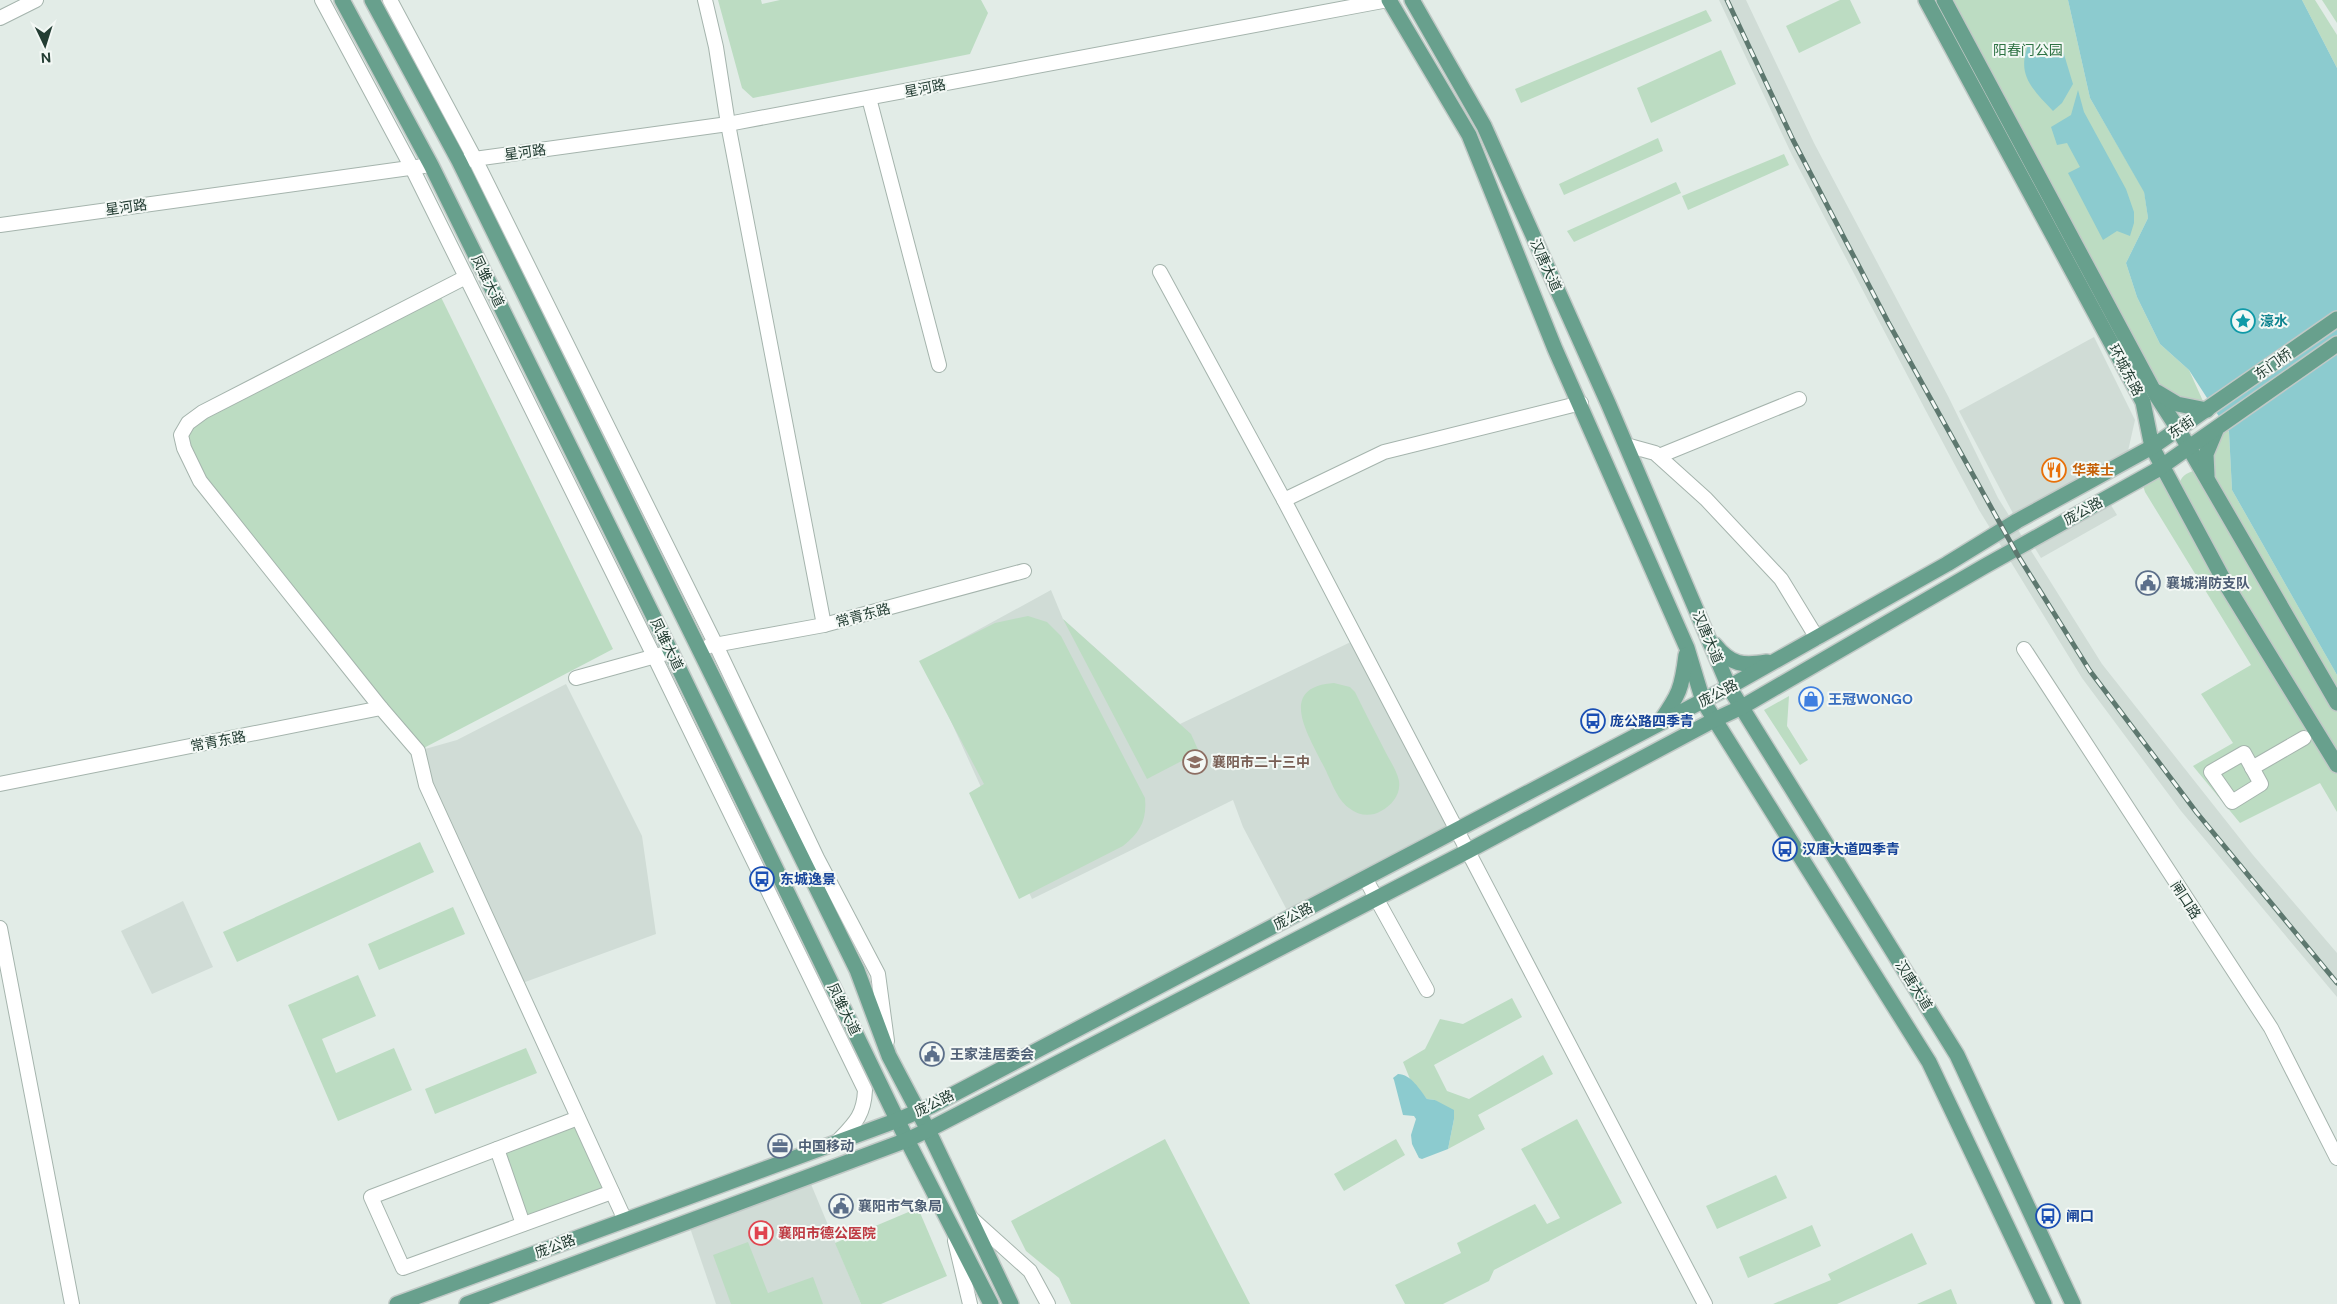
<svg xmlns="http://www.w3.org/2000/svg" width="2337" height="1304" font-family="'DM Sans','Noto Sans SC',sans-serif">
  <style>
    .built { fill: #d0dcd6 }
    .green { fill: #bcdcc2 }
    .water { fill: #8ccbcf }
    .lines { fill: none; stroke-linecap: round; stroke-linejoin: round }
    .minor-casing { stroke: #a5b4ad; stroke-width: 16 }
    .major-casing { stroke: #c1c9c6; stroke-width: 18 }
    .minor { stroke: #fff; stroke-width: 14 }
    .major { stroke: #68a08d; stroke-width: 15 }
    .rail-casing { stroke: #5d786f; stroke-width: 5 }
    .rail { stroke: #f3f8f5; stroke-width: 3; stroke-dasharray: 9; stroke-linecap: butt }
    .labels { text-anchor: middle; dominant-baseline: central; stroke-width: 4; stroke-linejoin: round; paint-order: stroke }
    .park-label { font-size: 14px; fill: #2e7243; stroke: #f3f8f5 }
    .street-label { font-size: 14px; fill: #233d33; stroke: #f3f8f5 }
    .culture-label { font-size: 14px; font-weight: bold; fill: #0d838f; stroke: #f3f8f5; text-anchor: start }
    .food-label { font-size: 14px; font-weight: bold; fill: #c56008; stroke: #f3f8f5; text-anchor: start }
    .service-label { font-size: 14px; font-weight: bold; fill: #4e5e75; stroke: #f3f8f5; text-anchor: start }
    .shop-label { font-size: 14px; font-weight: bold; fill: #366cbe; stroke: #f3f8f5; text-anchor: start }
    .transit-label { font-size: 14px; font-weight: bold; fill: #164399; stroke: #f3f8f5; text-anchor: start }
    .education-label { font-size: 14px; font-weight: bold; fill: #785e54; stroke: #f3f8f5; text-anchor: start }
    .health-label { font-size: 14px; font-weight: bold; fill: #be3a42; stroke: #f3f8f5; text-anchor: start }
  </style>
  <rect width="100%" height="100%" fill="#e2ece7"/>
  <!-- built -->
  <g class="built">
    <polygon points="1719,0 1746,0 1814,143 1948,396 1998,498 2102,664 2253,855 2337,953 2337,997 2181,811 2082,678 1979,510 1926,411 1792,155"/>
    <polygon points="2094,337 2135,420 2128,451 2017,521 1959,411"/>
    <polygon points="2109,502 2117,515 2041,558 2033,545"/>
    <polygon points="1051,590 1063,619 1180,724 1357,639 1457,830 1289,914 1243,827 1233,800 1032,899 923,660"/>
    <polygon points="566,684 642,836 656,934 517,985 418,751 457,740"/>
    <polygon points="183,901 213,967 152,994 121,931"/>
    <polygon points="808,1177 861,1304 716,1304 688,1222"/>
  </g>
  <!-- green -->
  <g class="green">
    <polygon points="718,0 761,0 762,4 780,0 981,0 988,13 970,54 753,98 742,88"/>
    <polygon points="1840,0 1850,0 1861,23 1799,53 1786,26"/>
    <polygon points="1944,0 2068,0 2090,98 2144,191 2148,218 2126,263 2137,297 2160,344 2189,370 2207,410 2154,390"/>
    <polygon points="2302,0 2315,0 2337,35 2337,68"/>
    <polygon points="2322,0 2337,0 2337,23"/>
    <polygon points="1706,10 1712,21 1521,103 1515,89"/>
    <polygon points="1721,50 1736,84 1651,123 1637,88"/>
    <polygon points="1658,138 1663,151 1564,195 1559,184"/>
    <polygon points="1784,154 1789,165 1688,210 1682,196"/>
    <polygon points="1676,182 1681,193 1574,242 1567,231"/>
    <polygon points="438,291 613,649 418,751 200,481 184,448 188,423"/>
    <path d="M2222 425 2229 432 2232 490 2337 675V812L2320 783 2240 823 2193 766 2233 743 2201 694 2251 665 2145 492 2141 479 2155 471 2178 489C2180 479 2182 475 2193 471L2207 478Z"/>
    <path d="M1028 616 1047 622 1061 636 1145 798C1147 821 1140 832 1123 846L1019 899 969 793 984 784 919 661 995 623Z"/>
    <polygon points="1063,619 1191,734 1199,752 1147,779"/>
    <path d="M1334 683 1350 687 1355 692C1365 713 1376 733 1386 753 1390 761 1397 771 1399 781 1401 794 1392 805 1381 811 1371 817 1359 816 1349 808 1336 799 1330 777 1322 763 1308 734 1277 687 1334 683Z"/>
    <polygon points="1789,696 1787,726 1808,760 1800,765 1764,710"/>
    <polygon points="420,842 434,872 237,962 223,932"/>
    <polygon points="453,907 465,934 379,970 368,944"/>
    <polygon points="358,975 376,1016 322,1039 336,1073 394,1048 412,1090 338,1121 288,1005"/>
    <polygon points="1512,998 1522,1017 1434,1065 1447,1091 1469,1099 1543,1055 1553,1074 1478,1115 1485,1129 1448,1149 1454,1119 1435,1100 1427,1099 1410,1079 1403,1062 1425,1049 1440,1019 1463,1024"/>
    <polygon points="526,1048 537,1073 435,1114 425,1089"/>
    <polygon points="578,1118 612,1192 523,1224 497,1149"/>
    <polygon points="1577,1119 1622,1203 1494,1270 1489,1281 1443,1304 1405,1304 1395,1285 1461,1253 1457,1243 1535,1204 1547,1224 1560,1218 1521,1149"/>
    <polygon points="1165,1139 1250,1304 1071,1304 1059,1278 1026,1251 1011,1221"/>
    <polygon points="1396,1139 1405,1155 1344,1191 1334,1174"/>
    <polygon points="1776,1175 1787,1198 1717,1229 1706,1206"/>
    <polygon points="918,1208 947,1276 881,1304 861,1304 835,1243"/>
    <polygon points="1812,1225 1821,1246 1748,1278 1739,1257"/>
    <polygon points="1912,1233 1927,1264 1837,1304 1773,1304 1831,1280 1828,1274"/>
    <polygon points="748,1242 768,1293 813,1277 823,1304 731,1304 713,1255"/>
    <polygon points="1951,1289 1957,1304 1917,1304"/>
  </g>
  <!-- water -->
  <g class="water">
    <polygon points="2068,0 2302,0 2337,68 2337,675 2232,490 2229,432 2189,370 2160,344 2137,297 2126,263 2148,218 2144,192 2090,98"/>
    <path d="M2028 46 2063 51 2073 84 2062 103 2053 111C2034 91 2016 75 2028 46Z"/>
    <polygon points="2078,90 2084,112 2126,189 2134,212 2134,223 2130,236 2117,231 2103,240 2068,173 2080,167 2067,143 2057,145 2051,127 2071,115"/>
    <path d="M1398 1074C1411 1074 1420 1090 1427 1099L1435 1100 1454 1110V1119L1448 1149 1422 1159 1419 1158 1412 1144 1411 1135 1416 1119 1414 1116 1403 1115 1394 1080 1393 1078Z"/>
  </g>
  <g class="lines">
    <!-- minor casing -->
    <g class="minor-casing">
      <g id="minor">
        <path d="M322 0 412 168 654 656 865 1090C864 1116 854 1124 837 1142"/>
        <polyline points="390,0 475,159 716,645 817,858 878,974 887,1041"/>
        <polyline points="705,0 716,47 728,124 824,625"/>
        <polyline points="0,18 36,0"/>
        <polyline points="869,98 939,365"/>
        <polyline points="467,160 728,124 1388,0"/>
        <polyline points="0,225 431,165"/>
        <polyline points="1160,272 1284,500"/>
        <polyline points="1581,403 1384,452 1284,500 1705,1304"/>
        <polyline points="1626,445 1655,453 1706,499 1781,579 1817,638"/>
        <polyline points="1659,456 1799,399"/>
        <polyline points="709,646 824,625 1024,571"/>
        <polyline points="2024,649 2271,1028 2337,1158"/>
        <polyline points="576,678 663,654"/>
        <polyline points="381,708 200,481 184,448 181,435 188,423 203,412 466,277"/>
        <polygon points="2244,753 2261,784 2232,802 2211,772"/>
        <polyline points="2252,768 2304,738"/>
        <polyline points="0,784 381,708 418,751 426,785 625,1220"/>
        <polyline points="1365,878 1427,990"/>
        <polyline points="0,928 72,1304"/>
        <polyline points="578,1118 371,1197 403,1268 612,1192"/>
        <polyline points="497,1149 523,1224"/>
        <polyline points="971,1218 1030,1271 1048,1304"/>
        <polyline points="955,1241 970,1304"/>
      </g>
    </g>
    <!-- major casing -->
    <g class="major-casing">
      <g id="major">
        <polyline points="342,0 431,165 671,652 907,1140 991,1304"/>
        <polyline points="372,0 459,161 857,970 889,1056 928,1130 1011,1304"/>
        <polyline points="1389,0 1469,135 1555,349 1687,648 1703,701 1929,1062 2044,1304"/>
        <polyline points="1412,0 1484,126 1608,403 1729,687 1957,1055 2073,1304"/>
        <polyline points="1926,0 2143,402 2152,447 2227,586 2337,765"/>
        <polyline points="1944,0 2156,395 2178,429 2337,703"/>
        <polyline points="2157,392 2177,404 2207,410"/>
        <polyline points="2207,476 2206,454 2216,430"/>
        <path d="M1715 645C1731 665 1743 666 1767 662"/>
        <path d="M1660 722C1679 695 1682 688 1686 655"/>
        <polyline points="397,1304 898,1120 931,1106 1729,687 1947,564 2017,521 2152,447 2337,319"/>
        <polyline points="467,1304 907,1140 928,1130 1468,851 1714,720 1742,707 1985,566 2155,471 2337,344"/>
      </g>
    </g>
    <!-- minor -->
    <use href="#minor" class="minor"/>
    <!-- major -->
    <use href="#major" class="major"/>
    <!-- rail casing -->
    <g class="rail-casing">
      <polyline id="rail" points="1727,0 1793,140 1888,322 2017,554 2090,671 2197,813 2337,983"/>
    </g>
    <!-- rail -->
    <use href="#rail" class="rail"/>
  </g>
  <!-- icons -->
  <defs>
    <g id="sight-ring" transform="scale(1.25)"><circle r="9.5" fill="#f3f8f5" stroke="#0f9aa8" stroke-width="1.5"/><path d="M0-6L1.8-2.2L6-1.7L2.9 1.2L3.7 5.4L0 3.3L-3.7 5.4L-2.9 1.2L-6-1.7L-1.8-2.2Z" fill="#0f9aa8"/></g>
    <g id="restaurant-ring" transform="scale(1.25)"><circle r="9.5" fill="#f3f8f5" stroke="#e8710a" stroke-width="1.5"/><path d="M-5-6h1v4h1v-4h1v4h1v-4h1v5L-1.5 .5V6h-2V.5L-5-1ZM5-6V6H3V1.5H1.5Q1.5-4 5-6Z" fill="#e8710a"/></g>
    <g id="civic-ring" transform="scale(1.25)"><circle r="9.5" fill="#f3f8f5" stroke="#5c6f8a" stroke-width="1.5"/><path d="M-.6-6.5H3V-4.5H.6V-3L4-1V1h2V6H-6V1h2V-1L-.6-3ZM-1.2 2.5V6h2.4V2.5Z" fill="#5c6f8a"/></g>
    <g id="shop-ring" transform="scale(1.25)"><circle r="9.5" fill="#f3f8f5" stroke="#3f7fe0" stroke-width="1.5"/><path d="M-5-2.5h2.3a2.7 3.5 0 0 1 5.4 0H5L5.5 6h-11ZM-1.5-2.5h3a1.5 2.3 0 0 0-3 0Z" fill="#3f7fe0"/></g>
    <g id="bus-ring" transform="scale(1.25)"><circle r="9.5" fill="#f3f8f5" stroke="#1a4fb4" stroke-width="1.5"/><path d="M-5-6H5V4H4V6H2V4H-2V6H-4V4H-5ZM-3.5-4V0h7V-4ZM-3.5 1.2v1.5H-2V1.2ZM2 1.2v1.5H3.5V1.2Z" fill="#1a4fb4"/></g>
    <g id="school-ring" transform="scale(1.25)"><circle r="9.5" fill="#f3f8f5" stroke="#8d6e63" stroke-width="1.5"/><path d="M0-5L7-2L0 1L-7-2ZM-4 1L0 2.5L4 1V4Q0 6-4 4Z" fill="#8d6e63"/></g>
    <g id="office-ring" transform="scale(1.25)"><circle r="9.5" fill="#f3f8f5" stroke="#5c6f8a" stroke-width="1.5"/><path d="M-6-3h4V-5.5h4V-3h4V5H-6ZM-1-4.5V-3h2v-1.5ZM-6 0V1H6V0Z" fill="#5c6f8a"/></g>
    <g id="hospital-ring" transform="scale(1.25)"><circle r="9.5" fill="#f3f8f5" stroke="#e0444e" stroke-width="1.5"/><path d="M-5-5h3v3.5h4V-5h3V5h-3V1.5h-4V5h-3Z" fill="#e0444e"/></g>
  </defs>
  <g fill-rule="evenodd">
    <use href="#sight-ring" x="2243" y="321"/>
    <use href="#restaurant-ring" x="2054" y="470"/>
    <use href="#civic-ring" x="2148" y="583"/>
    <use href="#shop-ring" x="1811" y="699"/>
    <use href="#bus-ring" x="1593" y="721"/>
    <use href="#school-ring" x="1195" y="762"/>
    <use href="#bus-ring" x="1785" y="849"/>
    <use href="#bus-ring" x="762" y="879"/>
    <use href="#civic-ring" x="932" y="1054"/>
    <use href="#office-ring" x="780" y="1146"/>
    <use href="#civic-ring" x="841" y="1206"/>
    <use href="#bus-ring" x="2048" y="1216"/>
    <use href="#hospital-ring" x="761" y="1233"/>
  </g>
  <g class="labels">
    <!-- park labels -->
    <g class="park-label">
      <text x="2028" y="50">阳春门公园</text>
    </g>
    <!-- street labels -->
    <g class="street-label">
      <text transform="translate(925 88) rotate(-11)">星河路</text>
      <text transform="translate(525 152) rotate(-8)">星河路</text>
      <text transform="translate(126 207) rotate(-8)">星河路</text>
      <text transform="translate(1546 265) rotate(66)">汉唐大道</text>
      <text transform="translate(488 281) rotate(64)">凤雏大道</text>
      <text transform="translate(2273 364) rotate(-35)">东门桥</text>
      <text transform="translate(2126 370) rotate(62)">环城东路</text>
      <text transform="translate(2181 427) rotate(-34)">东街</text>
      <text transform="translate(2083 511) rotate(-29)">庞公路</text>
      <text transform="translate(863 615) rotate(-15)">常青东路</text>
      <text transform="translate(1708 637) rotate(67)">汉唐大道</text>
      <text transform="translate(667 644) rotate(64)">凤雏大道</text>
      <text transform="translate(1718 693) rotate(-28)">庞公路</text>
      <text transform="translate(218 741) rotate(-11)">常青东路</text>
      <text transform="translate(2186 900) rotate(57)">闸口路</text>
      <text transform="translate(1293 916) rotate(-28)">庞公路</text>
      <text transform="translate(1914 985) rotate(58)">汉唐大道</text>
      <text transform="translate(844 1009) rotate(64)">凤雏大道</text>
      <text transform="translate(934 1103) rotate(-26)">庞公路</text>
      <text transform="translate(555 1246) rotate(-20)">庞公路</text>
    </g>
    <!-- culture labels -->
    <g class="culture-label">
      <text x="2260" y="321">濠水</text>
    </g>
    <!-- food labels -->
    <g class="food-label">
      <text x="2072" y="470">华莱士</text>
    </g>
    <!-- service labels -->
    <g class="service-label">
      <text x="2166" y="583">襄城消防支队</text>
      <text x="950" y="1054">王家洼居委会</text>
      <text x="798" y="1146">中国移动</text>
      <text x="858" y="1206">襄阳市气象局</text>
    </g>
    <!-- shop labels -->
    <g class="shop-label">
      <text x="1828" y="699">王冠WONGO</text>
    </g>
    <!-- transit labels -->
    <g class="transit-label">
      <text x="1610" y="721">庞公路四季青</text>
      <text x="1802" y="849">汉唐大道四季青</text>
      <text x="780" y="879">东城逸景</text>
      <text x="2066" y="1216">闸口</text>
    </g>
    <!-- education labels -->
    <g class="education-label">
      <text x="1212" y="762">襄阳市二十三中</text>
    </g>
    <!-- health labels -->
    <g class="health-label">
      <text x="778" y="1233">襄阳市德公医院</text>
    </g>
  </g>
  <!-- north arrow -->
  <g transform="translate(45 45) rotate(176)" stroke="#f3f8f5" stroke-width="4" paint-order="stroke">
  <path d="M0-4L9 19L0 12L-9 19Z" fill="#233d33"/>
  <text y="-8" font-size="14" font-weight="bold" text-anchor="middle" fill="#233d33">N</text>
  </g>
</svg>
